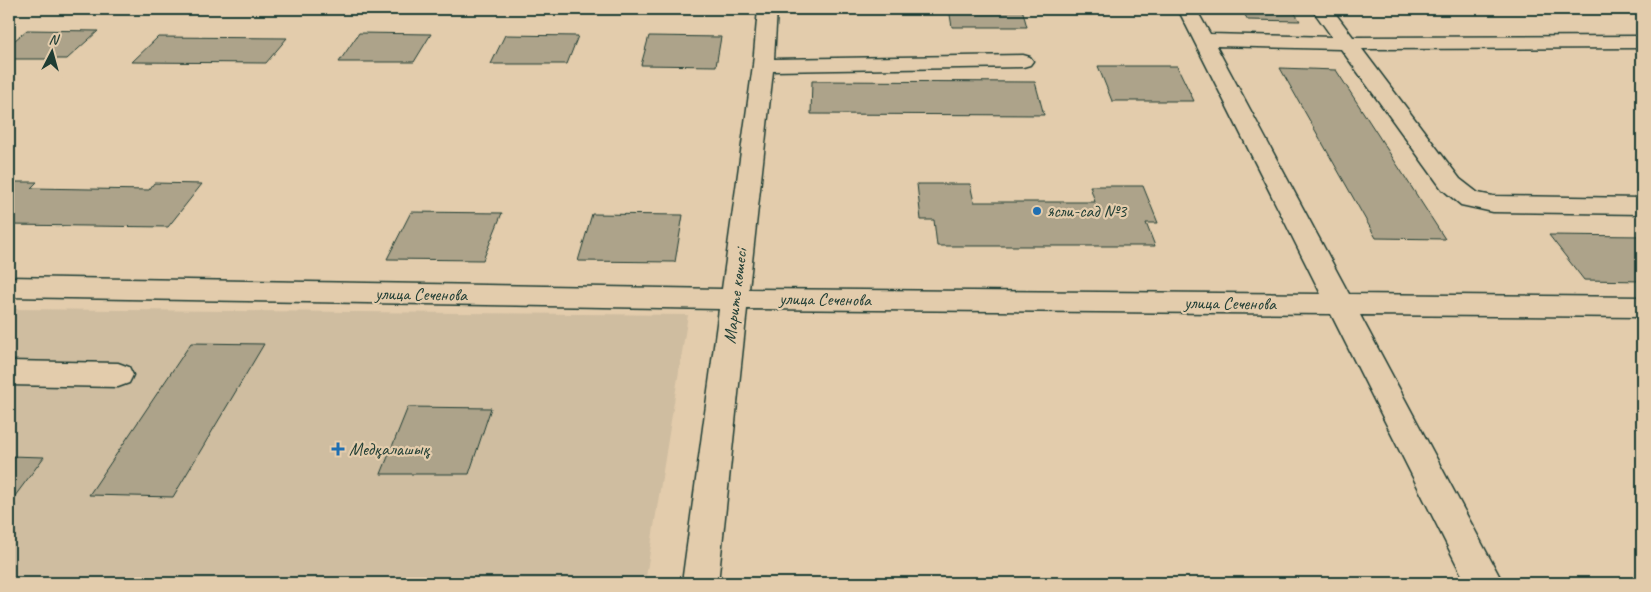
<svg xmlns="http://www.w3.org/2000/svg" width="1651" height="592" font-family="Caveat,sans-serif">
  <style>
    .built { fill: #cfbda0 }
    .building { fill: #ada38a; stroke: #1f3d34 }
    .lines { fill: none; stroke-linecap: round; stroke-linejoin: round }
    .minor-casing { stroke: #1f3d34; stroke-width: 3 }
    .minor { fill: #e3ccac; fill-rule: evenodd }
    .poi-dot { fill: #1f6fb2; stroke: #e3ccac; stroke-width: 2 }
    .labels { text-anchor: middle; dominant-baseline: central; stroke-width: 4.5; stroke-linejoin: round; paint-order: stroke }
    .poi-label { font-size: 18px; fill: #1f3d34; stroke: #e3ccac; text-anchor: start }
    .street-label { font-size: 18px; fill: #1f3d34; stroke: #e3ccac }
  </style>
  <rect width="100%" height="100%" fill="#e3ccac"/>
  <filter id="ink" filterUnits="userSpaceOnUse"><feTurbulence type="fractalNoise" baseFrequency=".02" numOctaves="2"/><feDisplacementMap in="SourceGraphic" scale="10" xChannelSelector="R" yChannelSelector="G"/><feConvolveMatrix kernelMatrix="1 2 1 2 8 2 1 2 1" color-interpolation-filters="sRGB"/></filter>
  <g filter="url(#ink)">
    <!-- built -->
    <polygon class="built" points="9,309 688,315 645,583 9,583"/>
    <!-- building -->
    <g class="building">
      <polygon points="949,9 1022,9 1027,27 952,27"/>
      <polygon points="1241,9 1292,9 1300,21 1248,20"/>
      <polygon points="27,30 98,31 67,59 9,59 9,45"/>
      <polygon points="359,33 431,34 414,62 339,62"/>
      <polygon points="505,35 578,36 567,64 491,64"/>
      <polygon points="649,36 721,37 716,66 641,65"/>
      <polygon points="158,37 287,38 266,63 132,62"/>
      <polygon points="1098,66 1177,66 1194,101 1112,101"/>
      <polygon points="1280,68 1336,70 1445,239 1376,238"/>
      <polygon points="812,81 1035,82 1044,115 811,114"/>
      <polygon points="9,182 37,182 31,188 149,190 154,183 202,184 168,227 9,225"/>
      <polygon points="917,184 970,184 974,202 1095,202 1090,186 1143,186 1158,223 1146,223 1155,246 937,246 934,220 921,220"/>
      <polygon points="411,212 502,213 483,260 387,259"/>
      <polygon points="592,214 683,215 675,262 578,261"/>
      <polygon points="1549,235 1642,236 1642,281 1584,280"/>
      <polygon points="191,343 264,344 173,497 89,495"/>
      <polygon points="408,407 491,408 469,474 381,474"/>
      <polygon points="9,456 44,457 9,504"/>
    </g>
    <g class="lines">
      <!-- minor casing -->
      <g class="minor-casing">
        <g id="minor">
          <polygon points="758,9 777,9 774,59 1023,55 1030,57 1033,61 1030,65 1023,67 773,71 749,289 1321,294 1178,9 1196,9 1210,34 1332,37 1312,9 1332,9 1353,37 1642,36 1642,48 1362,49 1460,179 1478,193 1493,196 1642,198 1642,214 1493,212 1461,205 1442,189 1341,49 1216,46 1349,294 1642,297 1642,317 1360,315 1503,583 1466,583 1331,314 747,309 718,583 682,583 719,309 9,297 9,277 722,289 753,65"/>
          <polygon points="9,361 118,363 129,367 133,375 129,383 118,387 9,385"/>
        </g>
      </g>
      <!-- minor -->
      <use href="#minor" class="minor"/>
    </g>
  </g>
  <!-- markers -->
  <g class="poi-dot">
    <circle cx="1037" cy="211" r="5"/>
    <path d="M335.5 441.5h5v5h5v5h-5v5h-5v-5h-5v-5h5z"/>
  </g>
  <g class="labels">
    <!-- poi labels -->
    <g class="poi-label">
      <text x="1047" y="211">ясли-сад №3</text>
      <text x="349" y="449">Медқалашық</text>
    </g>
    <!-- street labels -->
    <g class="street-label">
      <text transform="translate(421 294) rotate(1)">улица Сеченова</text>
      <text transform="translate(735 296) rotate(-83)">Марите көшесі</text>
      <text transform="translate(825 299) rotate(1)">улица Сеченова</text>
      <text transform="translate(1230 303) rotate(1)">улица Сеченова</text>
    </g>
  </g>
  <!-- margin -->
  <rect width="1651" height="592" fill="none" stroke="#e3ccac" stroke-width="30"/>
  <rect x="15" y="15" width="1621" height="562" fill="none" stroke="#1f3d34" stroke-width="2" filter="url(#ink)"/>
  <!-- north arrow -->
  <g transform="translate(52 52) rotate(6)" stroke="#e3ccac" stroke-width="4" paint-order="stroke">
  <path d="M0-4L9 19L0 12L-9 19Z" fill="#1f3d34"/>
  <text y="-8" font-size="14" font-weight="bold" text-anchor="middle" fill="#1f3d34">N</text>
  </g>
</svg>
